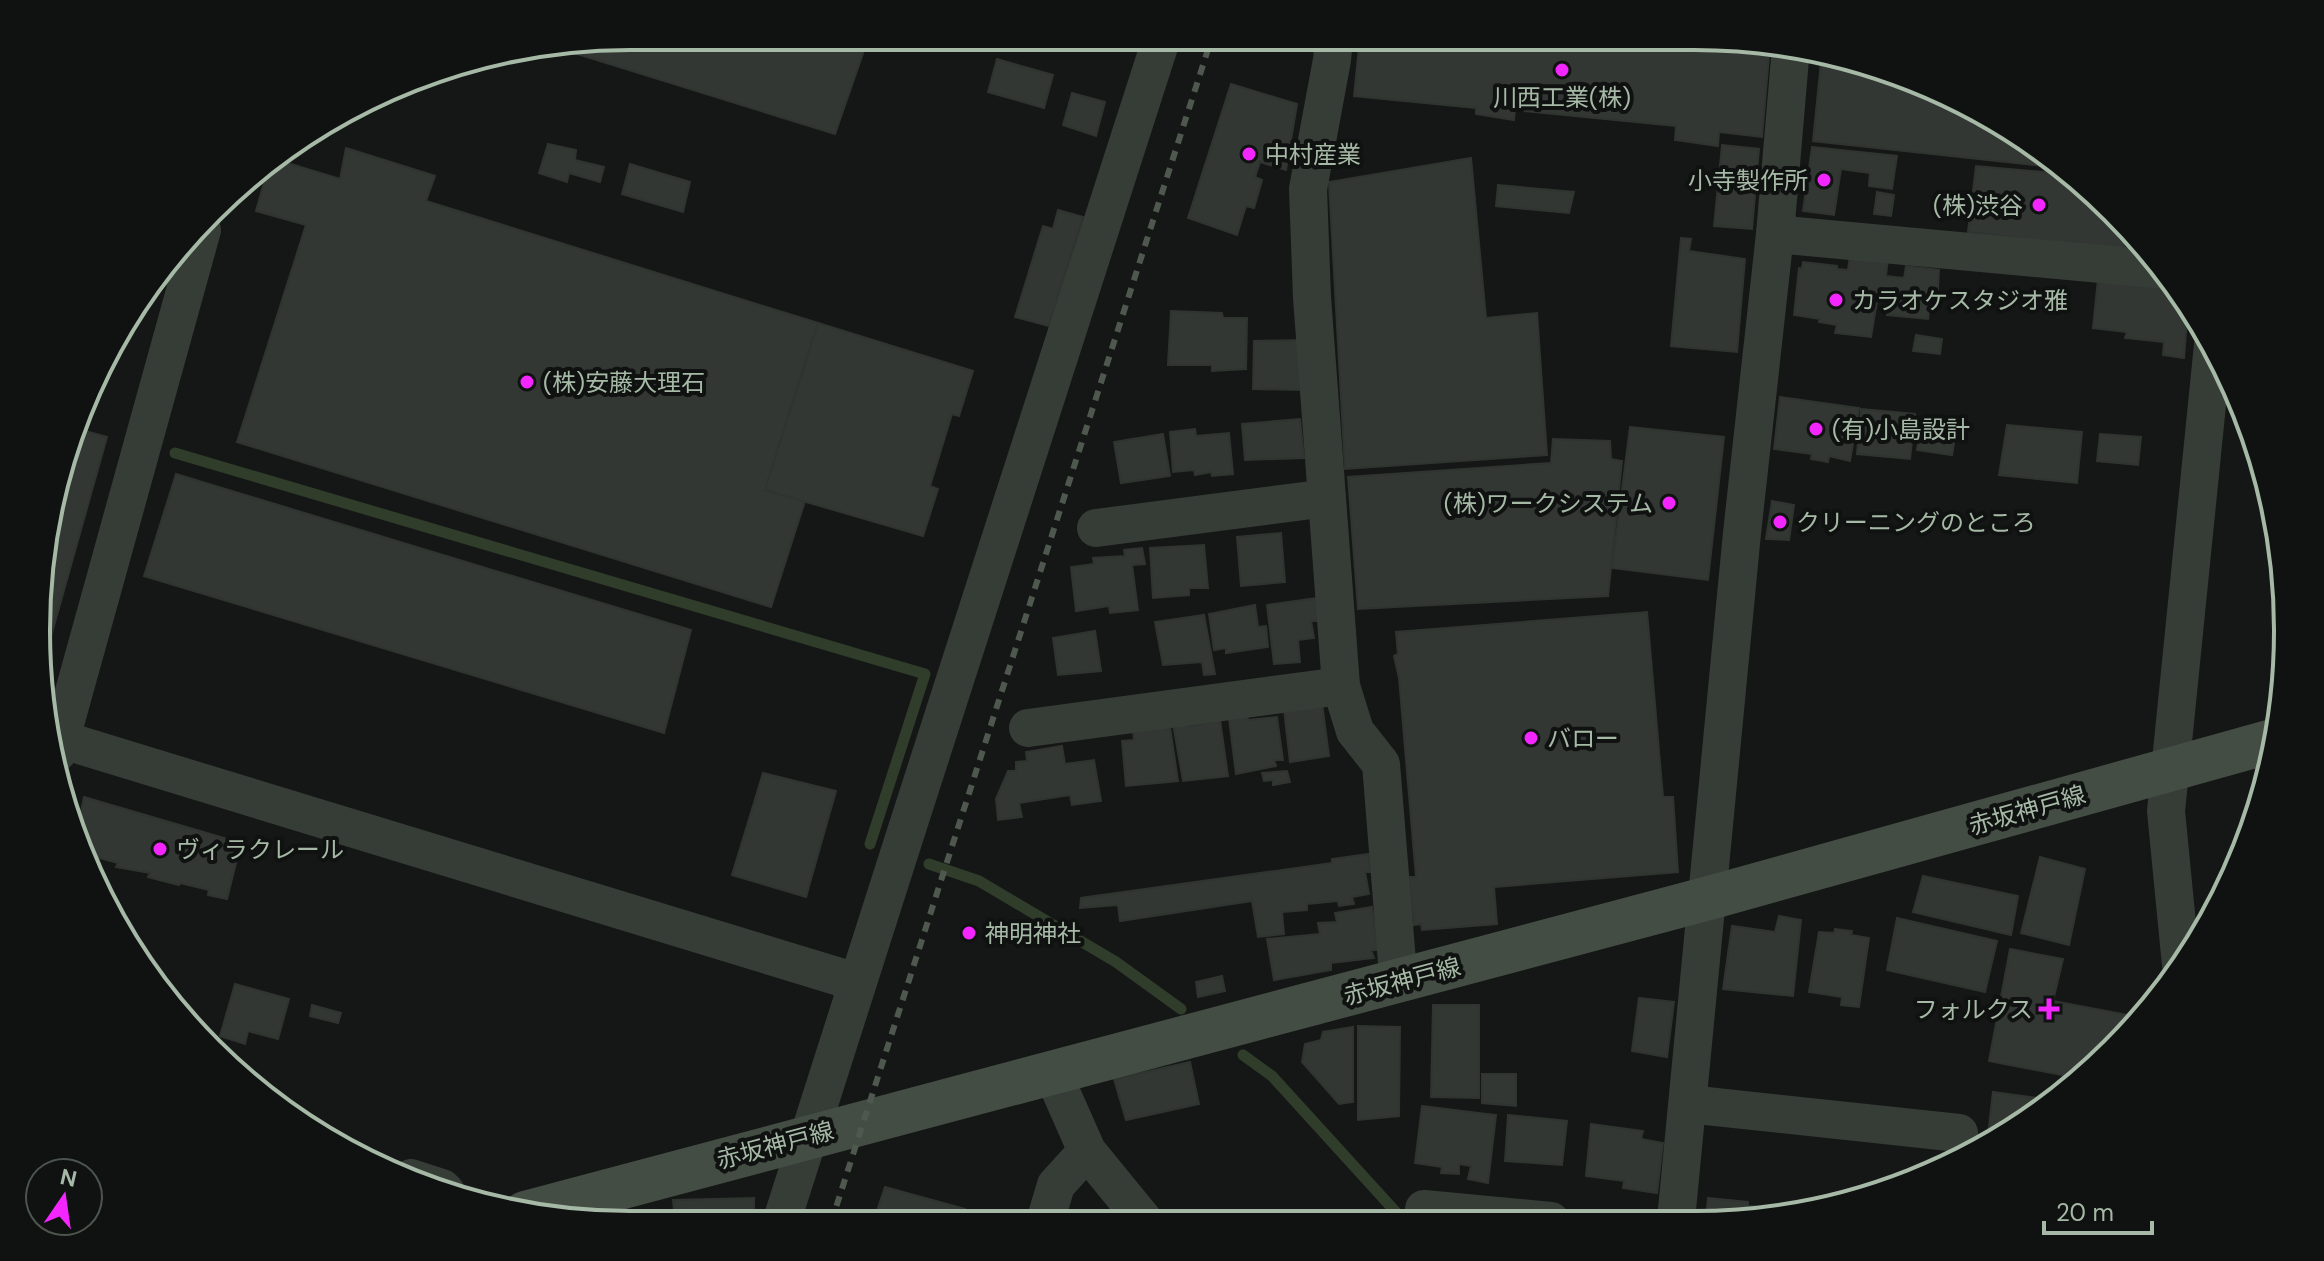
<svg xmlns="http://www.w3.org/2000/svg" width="2324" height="1261" font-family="'DM Sans','Noto Sans JP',sans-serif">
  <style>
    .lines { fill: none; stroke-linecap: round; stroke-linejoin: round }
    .stream { stroke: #2f3d2a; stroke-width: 11 }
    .building { fill: #323733; stroke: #2f3430; stroke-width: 2 }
    .street { stroke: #363d37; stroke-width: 38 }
    .secondary { stroke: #444d44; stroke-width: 44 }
    .rail { stroke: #4f584f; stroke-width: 6; stroke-dasharray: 10 8; stroke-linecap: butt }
    .poi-dot { fill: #f426ff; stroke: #101211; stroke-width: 3 }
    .labels { text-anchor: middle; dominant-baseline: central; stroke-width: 8; stroke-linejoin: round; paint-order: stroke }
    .poi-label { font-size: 24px; fill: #a6b9a6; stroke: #101211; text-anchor: start }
    .street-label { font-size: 24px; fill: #a6b9a6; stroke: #101211 }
    .rim { fill: none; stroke: #a6b9a6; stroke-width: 4 }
  </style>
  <rect width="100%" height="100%" fill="#151716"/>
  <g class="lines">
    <!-- stream -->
    <g class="stream">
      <polyline points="175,453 925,674 870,844"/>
      <polyline points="929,864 979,881 1116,962 1181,1009"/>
      <polyline points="1243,1055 1272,1076 1404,1221"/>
    </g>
  </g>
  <!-- building -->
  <g class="building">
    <polygon points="630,36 869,36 835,134 558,48"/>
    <polygon points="1055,36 1102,37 1097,50"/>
    <polygon points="1360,37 1732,37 1770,44 1762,137 1719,132 1718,146 1675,140 1676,126 1515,110 1514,120 1476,114 1476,108 1354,96"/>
    <polygon points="1822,52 1848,56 1990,115 2046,155 2044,166 1813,141"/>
    <polygon points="997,59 1053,75 1044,108 988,92"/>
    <polygon points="1231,84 1297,104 1286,170 1260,162 1255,177 1262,180 1254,208 1246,206 1237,235 1188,218"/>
    <polygon points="1072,93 1105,102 1096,136 1063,125"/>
    <polygon points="548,144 576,150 575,160 604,167 600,182 569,173 567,182 539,173"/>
    <polygon points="1722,145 1759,149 1752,229 1714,226"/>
    <polygon points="1812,147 1897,156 1892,189 1869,186 1870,173 1841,169 1834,215 1803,211"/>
    <polygon points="346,148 435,176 426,201 818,323 765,490 805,501 771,607 237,442 306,225 256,211 271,158 340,179"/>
    <polygon points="1471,158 1486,318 1537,313 1547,455 1345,469 1329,182"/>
    <polygon points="2056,163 2085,183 2127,228 2124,251 1968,232 1976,166 2055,173"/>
    <polygon points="630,164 690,182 683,212 622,194"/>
    <polygon points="1498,185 1574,192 1569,213 1496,206"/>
    <polygon points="1877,192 1894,195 1891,216 1874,214"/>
    <polygon points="1058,210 1083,217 1049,326 1015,317 1043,226 1053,229"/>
    <polygon points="1681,238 1691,239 1689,251 1745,259 1737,352 1671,346"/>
    <polygon points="1850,256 1888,258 1886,276 1904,278 1906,266 1939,270 1937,306 1930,304 1928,319 1887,315 1889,296 1878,295 1871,337 1835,333 1837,325 1819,322 1820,319 1794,315 1799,268 1802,269 1803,262 1837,266 1837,269 1848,270"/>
    <polygon points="2098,279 2176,286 2188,305 2184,358 2163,355 2164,342 2125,338 2127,332 2093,328"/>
    <polygon points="1171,311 1222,313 1223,318 1247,318 1246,369 1212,371 1212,365 1168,365"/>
    <polygon points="818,323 973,371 959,416 952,414 930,486 938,489 923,536 765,490"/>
    <polygon points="1916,335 1942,339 1940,354 1913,351"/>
    <polygon points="1301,340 1300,390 1253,389 1254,341"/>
    <polygon points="1780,397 1859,408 1850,461 1829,456 1828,462 1811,459 1812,454 1774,449"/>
    <polygon points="1861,409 1915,414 1910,459 1857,454"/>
    <polygon points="1300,419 1304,458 1245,460 1242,424"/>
    <polygon points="1922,420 1957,425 1952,455 1917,450"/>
    <polygon points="2007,425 2082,432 2077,483 1999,475"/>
    <polygon points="1630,427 1724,437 1708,580 1612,568"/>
    <polygon points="78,429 107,437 41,672 37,670 56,477"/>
    <polygon points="1195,429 1196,436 1229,433 1233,474 1212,476 1211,472 1195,475 1194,470 1173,472 1170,432"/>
    <polygon points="1163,434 1170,476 1121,483 1114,442"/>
    <polygon points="2100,434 2141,437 2138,465 2097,461"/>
    <polygon points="1553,439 1610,441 1611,459 1622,461 1608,596 1358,609 1348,477 1551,463"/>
    <polygon points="176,474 691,630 664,733 144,576"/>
    <polygon points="1772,501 1794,505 1789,540 1766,539"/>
    <polygon points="1281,533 1285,582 1241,586 1237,537"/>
    <polygon points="1204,545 1208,588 1189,588 1189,595 1153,598 1150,548"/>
    <polygon points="1142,548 1145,564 1132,565 1138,610 1110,613 1109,606 1076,611 1071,567 1094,564 1093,558 1125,556 1124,550"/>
    <polygon points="1318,598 1321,621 1311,621 1314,638 1298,640 1300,662 1274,664 1267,605"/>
    <polygon points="1255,605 1258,627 1266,626 1268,647 1226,653 1226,648 1214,650 1209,614"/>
    <polygon points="1647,612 1663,797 1673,797 1678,872 1494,887 1497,924 1422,930 1421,924 1414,925 1409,877 1416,877 1399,678 1394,656 1398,654 1396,632"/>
    <polygon points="1204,615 1215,674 1204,675 1202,662 1163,665 1155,622"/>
    <polygon points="1095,631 1101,671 1058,675 1053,638"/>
    <polygon points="1322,703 1329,756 1290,762 1284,709"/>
    <polygon points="1246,709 1248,720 1277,717 1283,760 1274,760 1276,766 1236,774 1228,711"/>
    <polygon points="1188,716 1190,726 1220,720 1228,776 1183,781 1172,718"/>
    <polygon points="1170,727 1178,781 1126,786 1122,741 1134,740 1133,730"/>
    <polygon points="1062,746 1065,764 1094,760 1101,801 1072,805 1070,795 1019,803 1022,817 998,820 996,799 1008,771 1016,771 1016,762 1027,761 1026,752"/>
    <polygon points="1287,771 1290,782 1273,785 1273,780 1264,781 1262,773"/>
    <polygon points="763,773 836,791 806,897 732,875"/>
    <polygon points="84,797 241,843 227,899 208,895 209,890 180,883 179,885 148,877 150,873 116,867 118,863 89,855 89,858 81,856 76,835"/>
    <polygon points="1369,854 1371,872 1365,872 1369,894 1352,897 1354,904 1339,906 1338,901 1307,904 1307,910 1282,912 1284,934 1258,937 1252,901 1120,921 1118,905 1080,908 1081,898 1332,863 1332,859"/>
    <polygon points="2040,857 2085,869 2069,945 2021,933"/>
    <polygon points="1923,876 2018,896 2011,935 1913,912"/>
    <polygon points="1372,907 1378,950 1371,950 1374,958 1331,963 1331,970 1274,980 1267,939 1320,934 1318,923 1337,922 1335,913"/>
    <polygon points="1779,916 1801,920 1793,996 1723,989 1732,926 1775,932"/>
    <polygon points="1897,918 1997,941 1985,992 1887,970"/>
    <polygon points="1835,929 1852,931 1851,935 1869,938 1859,1007 1841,1005 1842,997 1809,992 1819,932 1834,933"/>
    <polygon points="2010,949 2063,959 2053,1001 2144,1018 2077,1078 1989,1061"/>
    <polygon points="1222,976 1225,991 1198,997 1196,982"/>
    <polygon points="235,984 289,999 278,1039 248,1031 245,1044 220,1036"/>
    <polygon points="1639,998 1674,1002 1667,1057 1632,1051"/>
    <polygon points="312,1005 341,1013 338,1023 310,1016"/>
    <polygon points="1433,1005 1479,1005 1479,1098 1431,1097"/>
    <polygon points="1358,1026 1400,1027 1399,1116 1358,1120"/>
    <polygon points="1353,1027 1353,1102 1339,1104 1302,1062 1305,1044 1321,1040 1323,1032"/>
    <polygon points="1190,1062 1199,1104 1126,1120 1114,1079"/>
    <polygon points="1482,1074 1516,1074 1516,1106 1482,1103"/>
    <polygon points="1993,1092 2052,1100 2024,1125 1987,1144"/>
    <polygon points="1422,1106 1496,1115 1488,1183 1468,1179 1471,1166 1459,1164 1459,1174 1441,1173 1442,1167 1415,1163"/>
    <polygon points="1508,1115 1567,1121 1562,1165 1505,1161"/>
    <polygon points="1591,1124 1643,1131 1641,1139 1663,1143 1657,1193 1623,1188 1624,1181 1586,1176"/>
    <polygon points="885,1187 965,1209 961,1223 873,1223"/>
    <polygon points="754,1198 754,1221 750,1221 750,1223 675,1223 673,1200"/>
    <polygon points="1708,1198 1748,1202 1748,1206 1780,1208 1779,1218 1706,1220"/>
  </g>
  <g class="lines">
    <!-- street -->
    <g class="street">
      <polyline points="1334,37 1332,60 1308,189 1312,297 1341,686 1355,731 1381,764 1397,962 1402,981"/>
      <polyline points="1775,234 2166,270"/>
      <polyline points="1096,528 1327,498"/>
      <polyline points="1028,728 1341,686"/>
      <polyline points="53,737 856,982"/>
      <polyline points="57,753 202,230"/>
      <polyline points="2181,965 2166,811 2213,345"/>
      <polyline points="1053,1074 1087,1151 1145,1222"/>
      <polyline points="1688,1104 1959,1133"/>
      <polyline points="411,1178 442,1188 446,1192"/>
      <polyline points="1424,1209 1551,1221"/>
      <polyline points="1676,1220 1742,533 1775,234 1791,47"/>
      <polyline points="1045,1222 1056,1185 1087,1151"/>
      <path d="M781 1223C906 827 1037 432 1162 37"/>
    </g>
    <!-- secondary -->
    <polyline class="secondary" points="525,1213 1709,898 2276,740"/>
    <!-- rail -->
    <polyline class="rail" points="831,1223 1212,37"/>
  </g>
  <!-- markers -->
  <g class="poi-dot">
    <circle cx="1562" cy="70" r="8"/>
    <circle cx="1249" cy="154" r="8"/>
    <circle cx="1824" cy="180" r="8"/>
    <circle cx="2039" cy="205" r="8"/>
    <circle cx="1836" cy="300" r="8"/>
    <circle cx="527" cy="382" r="8"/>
    <circle cx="1816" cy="429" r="8"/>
    <circle cx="1669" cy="503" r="8"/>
    <circle cx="1780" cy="522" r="8"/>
    <circle cx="1531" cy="738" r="8"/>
    <circle cx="160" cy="849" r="8"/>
    <circle cx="969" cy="933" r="8"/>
    <path d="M2045 997h8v8h8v8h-8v8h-8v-8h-8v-8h8z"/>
  </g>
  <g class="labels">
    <!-- poi labels -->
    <g class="poi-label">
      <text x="1562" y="97" text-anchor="middle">川西工業(株)</text>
      <text x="1265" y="154">中村産業</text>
      <text x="1808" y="180" text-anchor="end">小寺製作所</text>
      <text x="2023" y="205" text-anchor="end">(株)渋谷</text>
      <text x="1852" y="300">カラオケスタジオ雅</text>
      <text x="543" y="382">(株)安藤大理石</text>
      <text x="1832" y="429">(有)小島設計</text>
      <text x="1653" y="503" text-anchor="end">(株)ワークシステム</text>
      <text x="1796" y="522">クリーニングのところ</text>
      <text x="1547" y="738">バロー</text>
      <text x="176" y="849">ヴィラクレール</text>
      <text x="985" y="933">神明神社</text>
      <text x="2033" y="1009" text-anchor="end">フォルクス</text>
    </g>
    <!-- street labels -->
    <g class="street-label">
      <text transform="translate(2027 810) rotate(-16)">赤坂神戸線</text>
      <text transform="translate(1402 981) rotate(-15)">赤坂神戸線</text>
      <text transform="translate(775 1145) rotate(-15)">赤坂神戸線</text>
    </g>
  </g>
  <!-- crop -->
  <path d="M0 0H2324V1261H0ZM630 50H1694A580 580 0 0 1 2274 630V631A580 580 0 0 1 1694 1211H630A580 580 0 0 1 50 631V630A580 580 0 0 1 630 50Z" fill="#101211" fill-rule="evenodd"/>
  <path class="rim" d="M630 50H1694A580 580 0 0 1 2274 630V631A580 580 0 0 1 1694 1211H630A580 580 0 0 1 50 631V630A580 580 0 0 1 630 50Z"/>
  <!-- north arrow -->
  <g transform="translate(64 1197) rotate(13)"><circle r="38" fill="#101211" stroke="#4c554d" stroke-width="2"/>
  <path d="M0-6L14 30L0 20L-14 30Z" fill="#f426ff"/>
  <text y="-12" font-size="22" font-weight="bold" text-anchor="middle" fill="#a6b9a6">N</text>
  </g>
  <!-- scale -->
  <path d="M2044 1221v12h108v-12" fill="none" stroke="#a6b9a6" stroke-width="4"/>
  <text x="2056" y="1221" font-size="24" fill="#a6b9a6" stroke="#101211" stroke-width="6" paint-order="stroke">20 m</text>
</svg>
